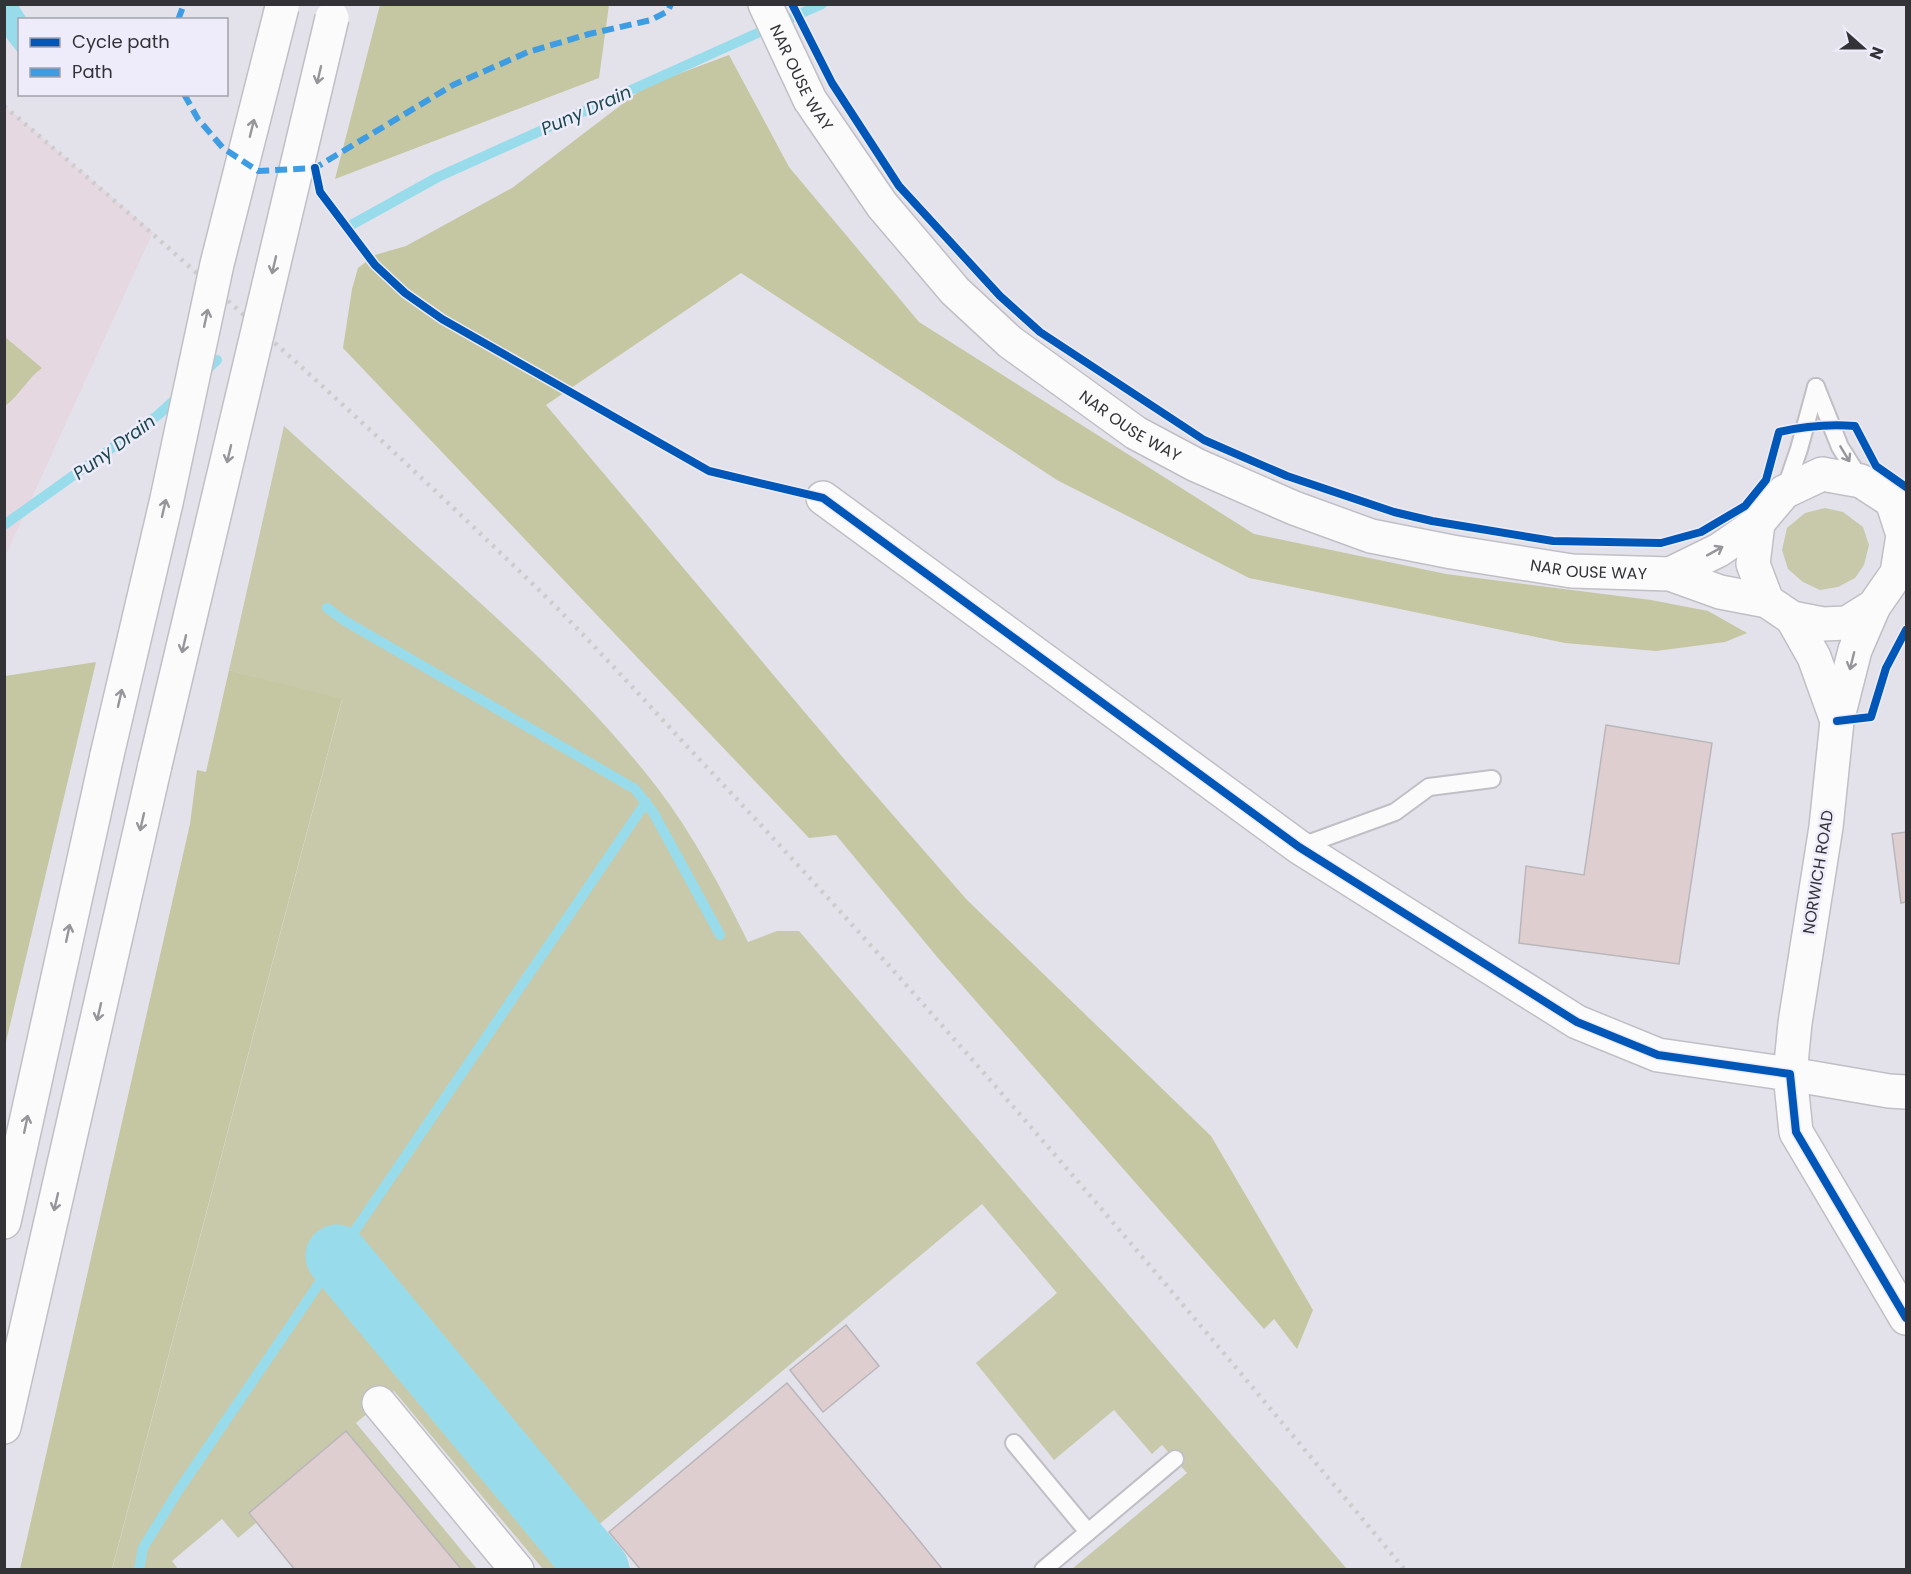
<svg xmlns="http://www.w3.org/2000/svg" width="1911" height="1574" font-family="Poppins,sans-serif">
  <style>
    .industrial { fill: #e6d8e1 }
    .green { fill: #c7c9aa }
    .forest { fill: #c5c6a2 }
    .water { fill: #98dceb }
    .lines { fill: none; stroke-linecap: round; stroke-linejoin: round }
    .stream { stroke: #98dceb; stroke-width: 10 }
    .river { stroke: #98dceb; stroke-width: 63 }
    .building { fill: #deced0; stroke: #b9b6ba; stroke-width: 1.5 }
    .lane-casing { stroke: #c0bfc5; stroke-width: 20 }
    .street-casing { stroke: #c0bfc5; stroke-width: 36 }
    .primary-casing { stroke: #c0bfc5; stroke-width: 36 }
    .highway-casing { stroke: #c0bfc5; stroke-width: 36 }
    .lane { stroke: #fbfbfc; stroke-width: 16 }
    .street { stroke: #fbfbfc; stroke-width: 33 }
    .primary { stroke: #fbfbfc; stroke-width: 33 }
    .highway { stroke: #fbfbfc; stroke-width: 33 }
    .rail { stroke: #ccccce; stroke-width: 4.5; stroke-dasharray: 3 6; stroke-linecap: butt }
    .highway-bridge-casing { stroke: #c0bfc5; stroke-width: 36; stroke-linecap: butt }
    .highway-bridge { stroke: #fbfbfc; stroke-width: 33 }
    .quiet { stroke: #3e9de2; stroke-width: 6; stroke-dasharray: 12 6; stroke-linecap: butt }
    .cycleway-casing { stroke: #eeecfa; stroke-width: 11 }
    .cycleway { stroke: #0057b8; stroke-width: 8 }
    .oneway { stroke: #96969a }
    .labels { text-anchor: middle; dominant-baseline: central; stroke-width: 5; stroke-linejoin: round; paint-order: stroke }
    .street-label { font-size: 16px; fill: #323237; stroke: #eeecfa }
    .water-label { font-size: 18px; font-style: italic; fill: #1b474f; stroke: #eeecfa }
  </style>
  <rect width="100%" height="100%" fill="#e3e2ea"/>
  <!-- industrial -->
  <polygon class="industrial" points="5,106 153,232 5,557"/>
  <!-- green -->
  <g class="green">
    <path d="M284 426C341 478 399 530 456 581 527 645 597 710 656 786 693 834 721 888 748 942L777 931H799L1347 1569H1072L1187 1473 1162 1445 1152 1454 1114 1410 1054 1460 976 1363 1057 1293 982 1204 596 1527 631 1569H543L394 1391 356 1423 477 1569H462L346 1432 249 1513 256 1523 238 1538 222 1519 172 1561 178 1569 112 1570 342 700 229 670Z"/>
    <polygon points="1825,508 1843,512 1863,527 1869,545 1864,565 1855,578 1838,587 1820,590 1803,582 1788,569 1782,550 1787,528 1805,513"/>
  </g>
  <!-- forest -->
  <g class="forest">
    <polygon points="380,5 609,5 599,78 335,179"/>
    <polygon points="729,55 789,167 919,322 1254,534 1446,574 1651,600 1708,611 1747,633 1725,642 1656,651 1565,643 1249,578 1057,480 741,273 546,405 845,760 967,900 1211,1136 1313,1310 1297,1349 1274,1319 1264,1329 938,958 836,835 809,838 343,348 352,289 358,268 375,255 406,246 512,188 646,86"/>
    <path d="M5 337 42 368C26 380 21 394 5 406Z"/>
    <polygon points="96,662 5,1046 5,676"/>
    <polygon points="229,670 342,699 112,1569 20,1569 190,824 197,770 206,772"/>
  </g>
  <!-- water -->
  <polygon class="water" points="4,5 18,5 27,19 20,20 19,54 5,36"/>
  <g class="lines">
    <!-- stream -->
    <g class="stream">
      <polyline points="353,224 438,177 822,4"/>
      <polyline points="202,374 217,360"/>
      <polyline points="4,525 158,415 180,395"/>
      <polyline points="327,608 345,621 635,789 653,812 720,935"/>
      <polyline points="139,1570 143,1548 178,1491 646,802"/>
    </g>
    <!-- river -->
    <polyline class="river" points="337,1256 598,1570"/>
  </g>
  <!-- building -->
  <g class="building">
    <polygon points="1606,725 1712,743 1679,964 1519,943 1526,866 1584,875"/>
    <polygon points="1906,832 1906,902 1901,903 1892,834"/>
    <polygon points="846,1325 879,1366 823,1412 790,1370"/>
    <polygon points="787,1383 913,1533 943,1570 641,1570 609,1532"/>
    <polygon points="346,1431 398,1493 462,1570 295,1570 249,1513"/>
  </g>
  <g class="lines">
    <!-- lane casing -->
    <g class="lane-casing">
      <g id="lane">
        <polyline points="1816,387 1840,447 1861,480"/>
        <polyline points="1785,490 1799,449 1816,387"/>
        <polyline points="1299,847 1395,812 1429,787 1492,779"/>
        <polyline points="1014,1443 1088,1532"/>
        <polyline points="1043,1570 1175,1459"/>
      </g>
    </g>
    <!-- street casing -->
    <g class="street-casing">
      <g id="street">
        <polyline points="823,498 1299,847 1577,1022 1658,1055 1790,1074 1796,1132 1906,1318"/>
        <polyline points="1874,606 1855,650 1837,721 1826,827 1795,1023 1790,1074 1889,1091 1906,1092"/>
        <polyline points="1792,618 1814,657 1837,721"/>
        <polyline points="379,1403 517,1570"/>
      </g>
    </g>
    <!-- primary casing -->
    <g class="primary-casing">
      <g id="primary">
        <path id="s1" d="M765 4 810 100 882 205 955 291 1010 342 1136 433 1196 465 1294 508 1371 536 1452 552 1572 571 1670 574 1720 592 1767 601 1792 618 1823 624 1847 623 1874 606 1897 573 1903 535 1892 501"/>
        <polyline points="1758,523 1753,564 1767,601"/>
        <polyline points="1670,574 1719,550 1758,523 1784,492 1822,474 1861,481 1892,501 1906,504"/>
      </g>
    </g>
    <!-- highway casing -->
    <g class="highway-casing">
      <g id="highway">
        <polyline points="4,1222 107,755"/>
        <polyline points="4,1427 155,765"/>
      </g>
    </g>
    <!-- lane -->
    <use href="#lane" class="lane"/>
    <!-- street -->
    <use href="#street" class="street"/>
    <!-- primary -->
    <use href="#primary" class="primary"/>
    <!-- highway -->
    <use href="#highway" class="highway"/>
    <!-- rail -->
    <path class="rail" d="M4 106C188 262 368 424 541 592 601 651 658 716 716 777 956 1032 1181 1301 1405 1570"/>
    <!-- highway-bridge casing -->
    <g class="highway-bridge-casing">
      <g id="highway-bridge">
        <polyline points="107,755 166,503 217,264 282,7"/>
        <polyline points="155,765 332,18"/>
      </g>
    </g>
    <!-- highway-bridge -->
    <use href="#highway-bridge" class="highway-bridge"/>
    <!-- quiet -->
    <g class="quiet">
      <polyline points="178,20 184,4"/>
      <polyline points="184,94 198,119 223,148 258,171 315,168 453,85 528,52 589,34 651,20 668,11 671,4"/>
    </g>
    <!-- cycleway casing -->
    <g class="cycleway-casing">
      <g id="cycleway">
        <path d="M792 4 832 83 899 186 1000 296 1040 332 1204 440 1287 476 1394 512 1432 521 1553 541 1661 543 1701 532 1745 506 1766 480 1779 432C1805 426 1829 424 1855 426L1876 466 1906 487"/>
        <polyline points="315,168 320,192 375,265 405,293 442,319 709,471 823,498 1299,847 1577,1022 1658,1055 1790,1074 1796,1132 1906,1318"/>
        <polyline points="1837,721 1871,717 1886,668 1906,630"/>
      </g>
    </g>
    <!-- cycleway -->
    <use href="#cycleway" class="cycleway"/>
  </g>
  <!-- one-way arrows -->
  <defs><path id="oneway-shaft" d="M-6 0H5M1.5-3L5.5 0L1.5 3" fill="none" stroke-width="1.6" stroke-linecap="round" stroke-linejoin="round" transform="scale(1.5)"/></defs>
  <g class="oneway">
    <use href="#oneway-shaft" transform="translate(319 75) rotate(103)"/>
    <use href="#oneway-shaft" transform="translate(252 128) rotate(-76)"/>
    <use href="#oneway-shaft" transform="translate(274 265) rotate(103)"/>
    <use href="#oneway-shaft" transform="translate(206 318) rotate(-78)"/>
    <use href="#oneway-shaft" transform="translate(229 454) rotate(103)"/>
    <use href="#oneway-shaft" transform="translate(1845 454) rotate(59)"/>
    <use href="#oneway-shaft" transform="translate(164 508) rotate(-77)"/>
    <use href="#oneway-shaft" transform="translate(1715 551) rotate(-29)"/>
    <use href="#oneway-shaft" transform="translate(184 644) rotate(103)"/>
    <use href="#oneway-shaft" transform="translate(1852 661) rotate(104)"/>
    <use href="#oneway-shaft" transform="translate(120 698) rotate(-77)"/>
    <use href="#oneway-shaft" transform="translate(142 822) rotate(103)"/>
    <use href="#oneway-shaft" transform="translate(68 933) rotate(-78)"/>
    <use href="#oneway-shaft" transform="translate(99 1012) rotate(103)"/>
    <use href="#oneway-shaft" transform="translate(26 1124) rotate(-78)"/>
    <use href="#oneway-shaft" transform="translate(56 1202) rotate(103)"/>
  </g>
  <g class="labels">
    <!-- street labels -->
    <g class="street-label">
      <text stroke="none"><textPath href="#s1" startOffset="82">NAR OUSE WAY</textPath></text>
      <text stroke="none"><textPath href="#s1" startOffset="568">NAR OUSE WAY</textPath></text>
      <text stroke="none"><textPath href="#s1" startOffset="1054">NAR OUSE WAY</textPath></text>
      <text transform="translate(1818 872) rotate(-81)">NORWICH ROAD</text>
    </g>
    <!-- water labels -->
    <g class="water-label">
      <text transform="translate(586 110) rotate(-24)">Puny Drain</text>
      <text transform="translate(114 447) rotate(-36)">Puny Drain</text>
    </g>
  </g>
  <!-- border -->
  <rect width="1911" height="1574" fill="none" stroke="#323237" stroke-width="12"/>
  <!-- legend -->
  <rect x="18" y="18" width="210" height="78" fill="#eeecfa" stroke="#a3a2ac" stroke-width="1.5"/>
  <rect x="30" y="38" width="30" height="9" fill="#0057b8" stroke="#a3a2ac" stroke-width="1.5"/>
  <text x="72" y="48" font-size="18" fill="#323237">Cycle path</text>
  <rect x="30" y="68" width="30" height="9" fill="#3e9de2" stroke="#a3a2ac" stroke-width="1.5"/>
  <text x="72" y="78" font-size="18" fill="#323237">Path</text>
  <!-- north arrow -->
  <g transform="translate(1863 48) rotate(111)" stroke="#eeecfa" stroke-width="4.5" paint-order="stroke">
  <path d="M0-4.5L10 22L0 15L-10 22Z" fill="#323237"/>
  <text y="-9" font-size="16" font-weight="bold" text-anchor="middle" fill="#323237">N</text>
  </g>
</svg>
